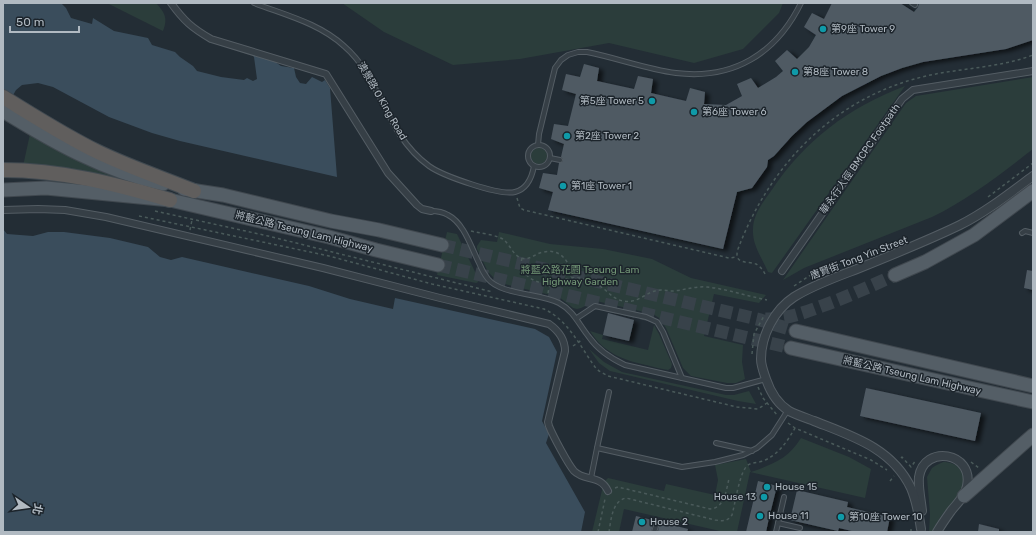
<svg xmlns="http://www.w3.org/2000/svg" width="1036" height="535" font-family="Rubik,'Noto Sans TC',sans-serif">
  <style>
    .green { fill: #2b3d3b }
    .water { fill: #3a4d5c }
    .building { fill: #4f5a64; filter: url(#shadow) }
    .lines { fill: none; stroke-linecap: round; stroke-linejoin: round }
    .primary-tunnel { stroke: #38424a; stroke-width: 13; stroke-dasharray: 13 6; stroke-linecap: butt }
    .service-casing { stroke: #545d64; stroke-width: 6 }
    .pedestrian-casing { stroke: #545d64; stroke-width: 8 }
    .minor-casing { stroke: #545d64; stroke-width: 10 }
    .primary-casing { stroke: #40484f; stroke-width: 15 }
    .trunk-casing { stroke: #414a51; stroke-width: 16 }
    .path { stroke: #4a5a5a; stroke-width: 1.5; stroke-dasharray: 3 3; stroke-linecap: butt }
    .service { stroke: #363f46; stroke-width: 4 }
    .pedestrian { stroke: #363f46; stroke-width: 6 }
    .minor { stroke: #363f46; stroke-width: 8 }
    .primary { stroke: #545e66; stroke-width: 13 }
    .trunk { stroke: #605e5d; stroke-width: 14 }
    .culture-dot { fill: #0f9aa8; stroke: #1c242b; stroke-width: 1.5 }
    .labels { text-anchor: middle; dominant-baseline: central; stroke-width: 3; stroke-linejoin: round; paint-order: stroke }
    .poi-label { font-size: 10px; fill: #b1bac2; stroke: #1c242b; text-anchor: start }
    .street-label { font-size: 10px; fill: #b1bac2; stroke: #1c242b }
    .park-label { font-size: 10px; fill: #739676; stroke: #1c242b }
  </style>
  <defs>
    <filter id="shadow"><feDropShadow dx="4.5" dy="2.5" stdDeviation="2" flood-color="#0009"/></filter>
  </defs>
  <rect width="100%" height="100%" fill="#232d35"/>
  <!-- green -->
  <g class="green">
    <path d="M107 3H156C165 13 168 18 163 31Z"/>
    <polygon points="342,3 783,3 779,13 743,49 694,63 609,43 520,59 453,65 384,32"/>
    <path d="M1033 77V149C1001 174 969 199 932 217L804 268 783 280 906 103 916 96Z"/>
    <path d="M905 86 772 273 768 272C762 258 752 245 753 229 753 215 763 202 771 191 805 140 848 108 905 86Z"/>
    <polygon points="30,134 133,183 23,166"/>
    <circle cx="539" cy="156" r="8"/>
    <polygon points="447,232 457,234 478,278 478,282 476,283 437,275"/>
    <polygon points="499,232 550,244 603,249 652,259 691,278 766,295 759,303 714,294 704,336 743,345 742,362 745,379 736,383 727,383 691,376 683,368 666,328 659,318 653,314 596,301 581,308 577,309 573,308 559,297 500,283 496,280 488,272 477,249 477,246 481,240 497,242"/>
    <path d="M654 325 659 334 672 364 671 368 668 370C661 369 654 367 646 365 623 360 604 353 590 331L603 335 602 339 648 350Z"/>
    <polygon points="589,349 604,362 622,372 726,395 734,395 749,391 756,404 738,401 610,371 599,363"/>
    <path d="M801 438 849 457 871 469 865 498 750 472 737 532H724L624 509 619 532H592L604 482 608 478 664 491 666 484 715 495 718 480 715 465 746 459 751 472C773 464 788 459 801 438Z"/>
    <path d="M943 462C950 462 957 464 961 471 971 487 954 500 945 511 940 517 935 525 932 532H929L930 514 927 477 932 468 935 466Z"/>
  </g>
  <!-- water -->
  <g class="water">
    <polygon points="3,3 61,3 66,8 71,18 92,24 93,18 114,31 148,38 152,45 175,52 180,57 193,66 197,71 221,77 244,80 247,78 253,81 257,79 254,57 251,53 271,59 281,66 294,68 296,77 300,83 306,84 312,77 322,82 325,80 330,88 337,177 180,141 152,133 109,117 53,87 38,83 22,85 16,90 3,113"/>
    <polygon points="3,229 7,234 33,236 48,232 64,232 110,238 148,247 160,257 171,260 182,257 309,286 350,299 393,309 395,298 535,329 549,337 557,352 542,421 549,434 546,443 585,512 581,532 3,532"/>
  </g>
  <!-- building -->
  <g class="building">
    <polygon points="832,3 900,3 914,12 918,7 919,3 1033,3 1033,40 1006,49 923,62 902,68 881,76 842,96 807,122 792,136 774,156 768,160 767,167 752,188 737,192 723,249 548,210 553,192 539,188 543,173 557,175 559,163 563,161 563,159 561,157 564,144 551,139 554,124 568,126 576,94 562,90 566,74 580,77 584,64 599,68 597,81 634,89 638,76 653,79 651,93 686,101 690,88 705,92 704,104 726,105 742,96 737,84 751,78 758,88 776,77 783,71 775,61 787,50 797,59 809,47 816,35 804,27 812,13 824,19"/>
    <polygon points="1027,270 1033,271 1033,290 1024,288"/>
    <polygon points="608,313 634,320 629,341 603,335"/>
    <polygon points="866,388 981,413 975,441 860,416"/>
    <polygon points="758,481 777,486 769,518 766,532 746,532"/>
    <polygon points="797,490 848,502 847,507 890,517 887,532 856,532 839,528 838,531 790,520"/>
    <polygon points="636,516 688,529 687,532 658,532 659,525 656,523 653,525 651,532 632,532"/>
    <polygon points="979,524 999,529 999,532 978,532"/>
  </g>
  <g class="lines">
    <!-- primary-tunnel -->
    <g class="primary-tunnel">
      <polyline points="442,245 757,319 796,331"/>
      <polyline points="438,265 791,348"/>
      <path d="M765 319C785 320 803 313 822 306 847 297 871 286 895 275"/>
    </g>
    <!-- service casing -->
    <g class="service-casing">
      <g id="service">
        <path d="M254 3C285 15 319 23 344 46 372 70 381 106 400 135 408 147 418 158 429 166 443 176 500 196 515 192 527 189 532 177 534 166"/>
        <polyline points="912,3 915,5"/>
        <circle cx="539" cy="156" r="11"/>
        <path d="M538 145 539 134 555 68 561 60 568 55 578 52H587C617 58 646 69 676 73 733 80 776 54 801 3"/>
        <polyline points="550,158 560,160"/>
        <path d="M431 211C437 211 443 212 448 215 464 223 471 247 479 263 481 268 484 274 488 279 501 295 540 293 559 303 574 311 579 325 589 337 598 350 610 358 625 365L726 388H733L766 379"/>
        <polyline points="1022,233 1025,231 1033,233"/>
        <polyline points="577,318 595,306 646,317 657,322 663,332 682,378"/>
        <polyline points="609,392 597,448 682,467 715,462 743,455 757,448 772,435 788,410"/>
        <polyline points="716,443 752,451"/>
        <polyline points="591,478 597,448"/>
        <polyline points="778,523 800,528"/>
        <polyline points="654,532 656,526"/>
        <polyline points="776,532 784,497"/>
      </g>
    </g>
    <!-- pedestrian casing -->
    <g class="pedestrian-casing">
      <g id="pedestrian">
        <path d="M171 3C184 21 192 28 211 39L326 74 388 173 417 205 422 209 431 211"/>
        <path d="M3 210 38 209 65 210 106 217 323 268 440 298 549 324C559 331 565 339 565 351L548 422 549 426C553 436 568 464 574 471 585 482 600 474 608 491"/>
        <polyline points="782,271 902,99 913,90 1033,71"/>
      </g>
    </g>
    <!-- minor casing -->
    <g class="minor-casing">
      <g id="minor">
        <path d="M922 511C921 500 918 488 919 477 924 444 974 452 967 486 965 497 957 503 951 511 946 518 941 525 937 532"/>
        <path d="M921 529C919 515 916 500 911 488 892 448 852 436 814 421 806 418 797 415 789 411 778 404 770 391 766 379 764 373 761 366 761 359 761 336 774 310 794 297 813 285 836 277 857 269 892 255 927 241 960 225 986 212 1010 193 1033 176"/>
      </g>
    </g>
    <!-- primary casing -->
    <g class="primary-casing">
      <g id="primary">
        <path d="M3 111C53 142 104 171 163 184"/>
        <polyline points="184,189 223,195 331,221 379,230 442,245"/>
        <polyline points="3,190 46,188 170,200 329,237 376,250 438,265"/>
        <polyline points="895,275 925,262 974,235 1033,191"/>
        <polyline points="796,331 1033,386"/>
        <polyline points="791,348 974,389 1033,402"/>
        <polyline points="964,496 1033,435"/>
      </g>
    </g>
    <!-- trunk casing -->
    <g class="trunk-casing">
      <g id="trunk">
        <path d="M3 97C34 116 65 136 98 152 129 167 162 178 194 191"/>
        <path d="M3 170C61 170 116 184 170 200"/>
      </g>
    </g>
    <!-- path -->
    <g class="path">
      <polyline points="988,197 1033,163"/>
      <polyline points="517,198 520,208 524,210 729,258 737,257"/>
      <polyline points="155,211 268,236 493,292"/>
      <path d="M139 216 329 256 432 284 544 309C568 320 580 346 595 367L599 371 608 376 737 407 758 409 767 403"/>
      <polyline points="190,230 192,220"/>
      <path d="M471 231C478 233 499 235 504 240 510 245 513 255 521 258 530 261 535 253 544 252 560 248 571 262 571 277"/>
      <path d="M522 258C518 272 532 283 546 283 560 284 568 274 584 279 591 281 598 284 604 289 610 294 615 300 624 301 639 304 647 290 661 290 665 290 669 291 673 291 685 290 695 286 707 287 727 289 747 296 767 300"/>
      <path d="M765 274C763 270 760 266 756 264 748 261 733 265 738 249 770 164 835 97 926 76 961 68 999 68 1033 55"/>
      <polyline points="794,286 809,276 886,247"/>
      <polyline points="548,293 550,283"/>
      <polyline points="573,346 583,339"/>
      <polyline points="752,354 754,334 764,316"/>
      <polyline points="758,387 763,398 777,415"/>
      <polyline points="788,423 795,428 871,460 887,470"/>
      <polyline points="901,458 902,457 911,467 916,460"/>
      <polyline points="971,462 979,468"/>
      <polyline points="890,481 894,476"/>
      <path d="M615 488 618 487 710 509C725 508 726 490 729 479"/>
      <polyline points="598,532 605,499"/>
      <path d="M609 532C611 520 612 501 626 498L715 520C723 521 727 522 732 515 735 504 739 476 746 467 750 462 757 463 763 461 778 455 787 442 795 428"/>
      <polyline points="911,532 911,527"/>
    </g>
    <!-- service -->
    <use href="#service" class="service"/>
    <!-- pedestrian -->
    <use href="#pedestrian" class="pedestrian"/>
    <!-- minor -->
    <use href="#minor" class="minor"/>
    <!-- primary -->
    <use href="#primary" class="primary"/>
    <!-- trunk -->
    <use href="#trunk" class="trunk"/>
  </g>
  <!-- markers -->
  <g class="culture-dot">
    <circle cx="823" cy="29" r="4"/>
    <circle cx="795" cy="72" r="4"/>
    <circle cx="652" cy="101" r="4"/>
    <circle cx="694" cy="112" r="4"/>
    <circle cx="567" cy="136" r="4"/>
    <circle cx="563" cy="186" r="4"/>
    <circle cx="767" cy="487" r="4"/>
    <circle cx="764" cy="497" r="4"/>
    <circle cx="760" cy="516" r="4"/>
    <circle cx="841" cy="517" r="4"/>
    <circle cx="642" cy="522" r="4"/>
  </g>
  <g class="labels">
    <!-- poi labels -->
    <g class="poi-label">
      <text x="831" y="29">第9座 Tower 9</text>
      <text x="803" y="72">第8座 Tower 8</text>
      <text x="644" y="101" text-anchor="end">第5座 Tower 5</text>
      <text x="702" y="112">第6座 Tower 6</text>
      <text x="575" y="136">第2座 Tower 2</text>
      <text x="571" y="186">第1座 Tower 1</text>
      <text x="775" y="487">House 15</text>
      <text x="756" y="497" text-anchor="end">House 13</text>
      <text x="768" y="516">House 11</text>
      <text x="849" y="517">第10座 Tower 10</text>
      <text x="650" y="522">House 2</text>
    </g>
    <!-- street labels -->
    <g class="street-label">
      <text transform="translate(382 101) rotate(60)">澳景路 O King Road</text>
      <text transform="translate(860 159) rotate(-55)">華永行人徑 BMCPC Footpath</text>
      <text transform="translate(304 232) rotate(14)">將藍公路 Tseung Lam Highway</text>
      <text transform="translate(859 258) rotate(-21)">唐賢街 Tong Yin Street</text>
      <text transform="translate(912 376) rotate(13)">將藍公路 Tseung Lam Highway</text>
    </g>
    <!-- park labels -->
    <g class="park-label">
      <text x="580" y="270">將藍公路花園 Tseung Lam<tspan x="580" dy="12">Highway Garden</tspan></text>
    </g>
  </g>
  <!-- border -->
  <rect width="1036" height="535" fill="none" stroke="#b1bac2" stroke-width="8"/>
  <!-- north arrow -->
  <g transform="translate(28 507) rotate(103)" stroke="#1c242b" stroke-width="3" paint-order="stroke">
  <path d="M0-3L7 15L0 10L-7 15Z" fill="#b1bac2"/>
  <text y="-6" font-size="11" font-weight="bold" text-anchor="middle" fill="#b1bac2">北</text>
  </g>
  <!-- scale -->
  <path d="M10 26v6h69v-6" fill="none" stroke="#b1bac2" stroke-width="2"/>
  <text x="16" y="26" font-size="12" fill="#b1bac2" stroke="#1c242b" stroke-width="3" paint-order="stroke">50 m</text>
</svg>
